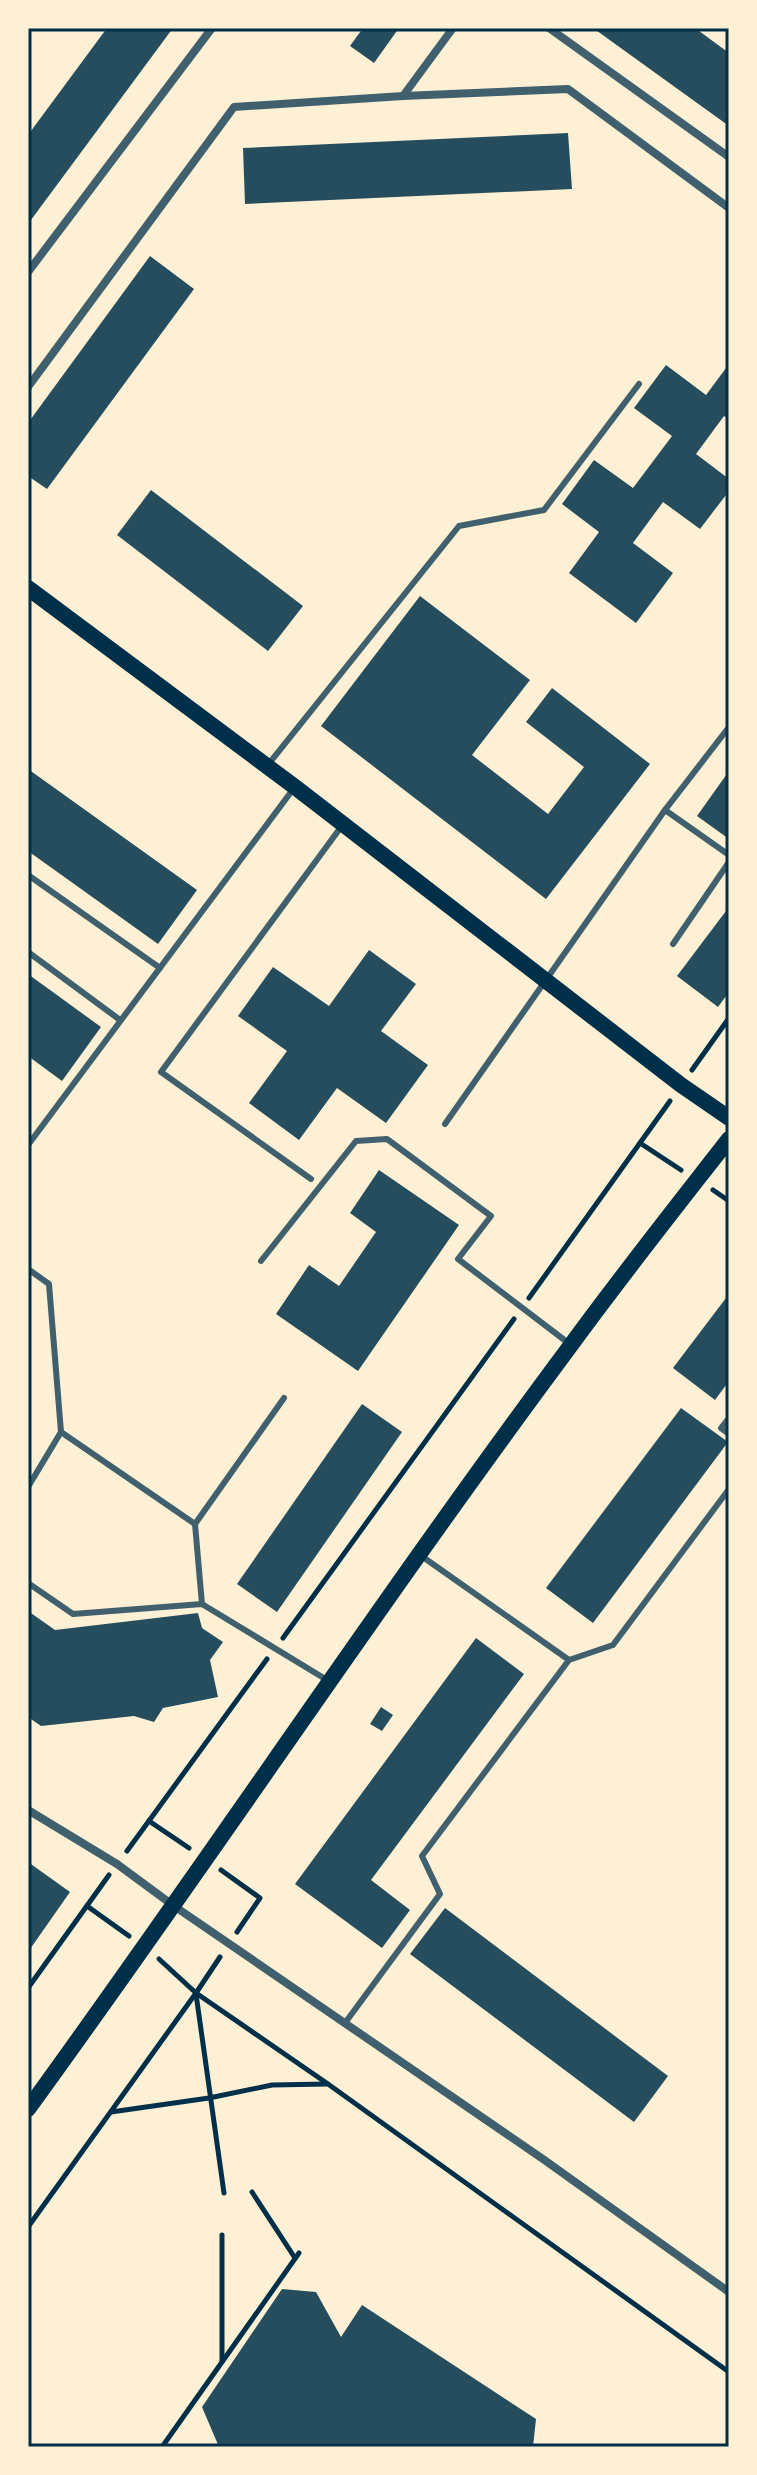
<svg xmlns="http://www.w3.org/2000/svg" width="757" height="2475" font-family="'Source Sans 3',sans-serif">
  <style>
    .building { fill: #264d5e }
    .lines { fill: none; stroke-linecap: round; stroke-linejoin: round }
    .path { stroke: #003049; stroke-width: 5 }
    .service { stroke: #3f606c; stroke-width: 6 }
    .minor { stroke: #3f606c; stroke-width: 8 }
    .secondary { stroke: #003049; stroke-width: 16 }
    .neatline { fill: none; stroke: #003049; stroke-width: 3 }
  </style>
  <rect width="100%" height="100%" fill="#fdf0d5"/>
  <!-- building -->
  <g class="building">
    <polygon points="107,28 173,28 28,224 28,135"/>
    <polygon points="363,28 399,28 374,63 350,46"/>
    <polygon points="593,28 695,28 729,53 729,126"/>
    <polygon points="568,133 572,189 245,204 243,148"/>
    <polygon points="150,256 194,289 47,489 28,476 28,423"/>
    <polygon points="729,364 729,420 724,416 696,454 729,479 729,491 700,529 663,502 633,543 673,573 636,623 569,573 599,532 562,504 594,460 633,488 672,436 634,408 666,365 706,395"/>
    <polygon points="151,490 303,606 268,651 117,535"/>
    <polygon points="420,596 530,680 472,755 548,814 584,767 526,722 552,688 650,764 546,899 321,726"/>
    <polygon points="28,769 197,890 158,944 28,851"/>
    <polygon points="729,771 729,839 697,816"/>
    <polygon points="729,907 729,992 718,1007 677,976"/>
    <polygon points="369,950 416,984 381,1031 428,1065 386,1123 337,1088 299,1140 249,1103 287,1051 238,1016 273,967 329,1006"/>
    <polygon points="28,974 101,1027 62,1081 28,1056"/>
    <polygon points="379,1170 459,1225 358,1371 276,1314 309,1265 339,1286 376,1232 350,1213"/>
    <polygon points="729,1294 729,1381 715,1400 673,1368"/>
    <polygon points="362,1404 402,1432 277,1612 237,1584"/>
    <polygon points="681,1408 728,1442 593,1623 546,1588"/>
    <polygon points="28,1611 55,1630 198,1613 202,1628 223,1642 210,1660 218,1697 163,1708 154,1722 134,1716 41,1726 28,1717"/>
    <polygon points="476,1638 524,1674 371,1880 410,1910 382,1948 295,1884"/>
    <polygon points="381,1707 393,1715 382,1731 370,1724"/>
    <polygon points="28,1862 70,1892 28,1952"/>
    <polygon points="445,1908 668,2076 634,2122 410,1954"/>
    <polygon points="282,2289 316,2292 341,2337 362,2305 536,2419 533,2447 219,2447 202,2407"/>
  </g>
  <g class="lines">
    <!-- path -->
    <g class="path">
      <polyline points="692,1070 729,1018"/>
      <polyline points="640,1143 681,1170"/>
      <polyline points="713,1190 729,1201"/>
      <polyline points="529,1298 670,1101"/>
      <polyline points="283,1638 514,1319"/>
      <polyline points="149,1821 189,1848"/>
      <polyline points="127,1851 267,1659"/>
      <polyline points="221,1870 260,1898 237,1932"/>
      <polyline points="87,1906 129,1936"/>
      <polyline points="159,1959 196,1993 220,1957"/>
      <polyline points="28,1988 109,1875"/>
      <polyline points="196,1993 328,2084 729,2372"/>
      <polyline points="196,1994 224,2193"/>
      <polyline points="111,2112 209,2098 272,2085 327,2084"/>
      <polyline points="252,2192 295,2258"/>
      <polyline points="28,2227 196,1993"/>
      <polyline points="222,2235 222,2361"/>
      <polyline points="162,2447 299,2253"/>
    </g>
    <!-- service -->
    <g class="service">
      <polyline points="267,766 459,526 544,510 639,384"/>
      <polyline points="665,810 729,855"/>
      <polyline points="28,875 160,968"/>
      <polyline points="673,944 729,862"/>
      <polyline points="28,952 120,1020"/>
      <polyline points="445,1124 665,810 729,727"/>
      <polyline points="28,1145 294,788"/>
      <polyline points="311,1179 161,1072 341,827"/>
      <polyline points="261,1261 356,1141 387,1139 491,1216 458,1259 571,1345"/>
      <polyline points="28,1269 49,1284 61,1432"/>
      <polyline points="729,1418 721,1428 729,1434"/>
      <polyline points="28,1487 61,1432 195,1524"/>
      <polyline points="420,1555 569,1660"/>
      <polyline points="28,1583 73,1614 202,1604 327,1680"/>
      <polyline points="202,1604 195,1524 284,1398"/>
      <polyline points="345,2023 440,1894 422,1856 569,1660 613,1645 729,1489"/>
    </g>
    <!-- minor -->
    <g class="minor">
      <polyline points="549,28 729,157"/>
      <polyline points="403,96 568,89 729,208"/>
      <polyline points="28,272 212,28"/>
      <polyline points="28,387 234,107 403,96 453,28"/>
      <polyline points="28,1810 117,1864 174,1906 543,2159 729,2292"/>
    </g>
    <!-- secondary -->
    <g class="secondary">
      <polyline points="28,588 295,787 681,1085 729,1118"/>
      <path d="M28 2109C212 1856 384 1596 571 1345 622 1275 676 1207 729 1139"/>
    </g>
  </g>
  <!-- border -->
  <rect width="757" height="2475" fill="none" stroke="#fdf0d5" stroke-width="60"/>
  <rect x="30" y="30" width="697" height="2415" class="neatline"/>
</svg>
